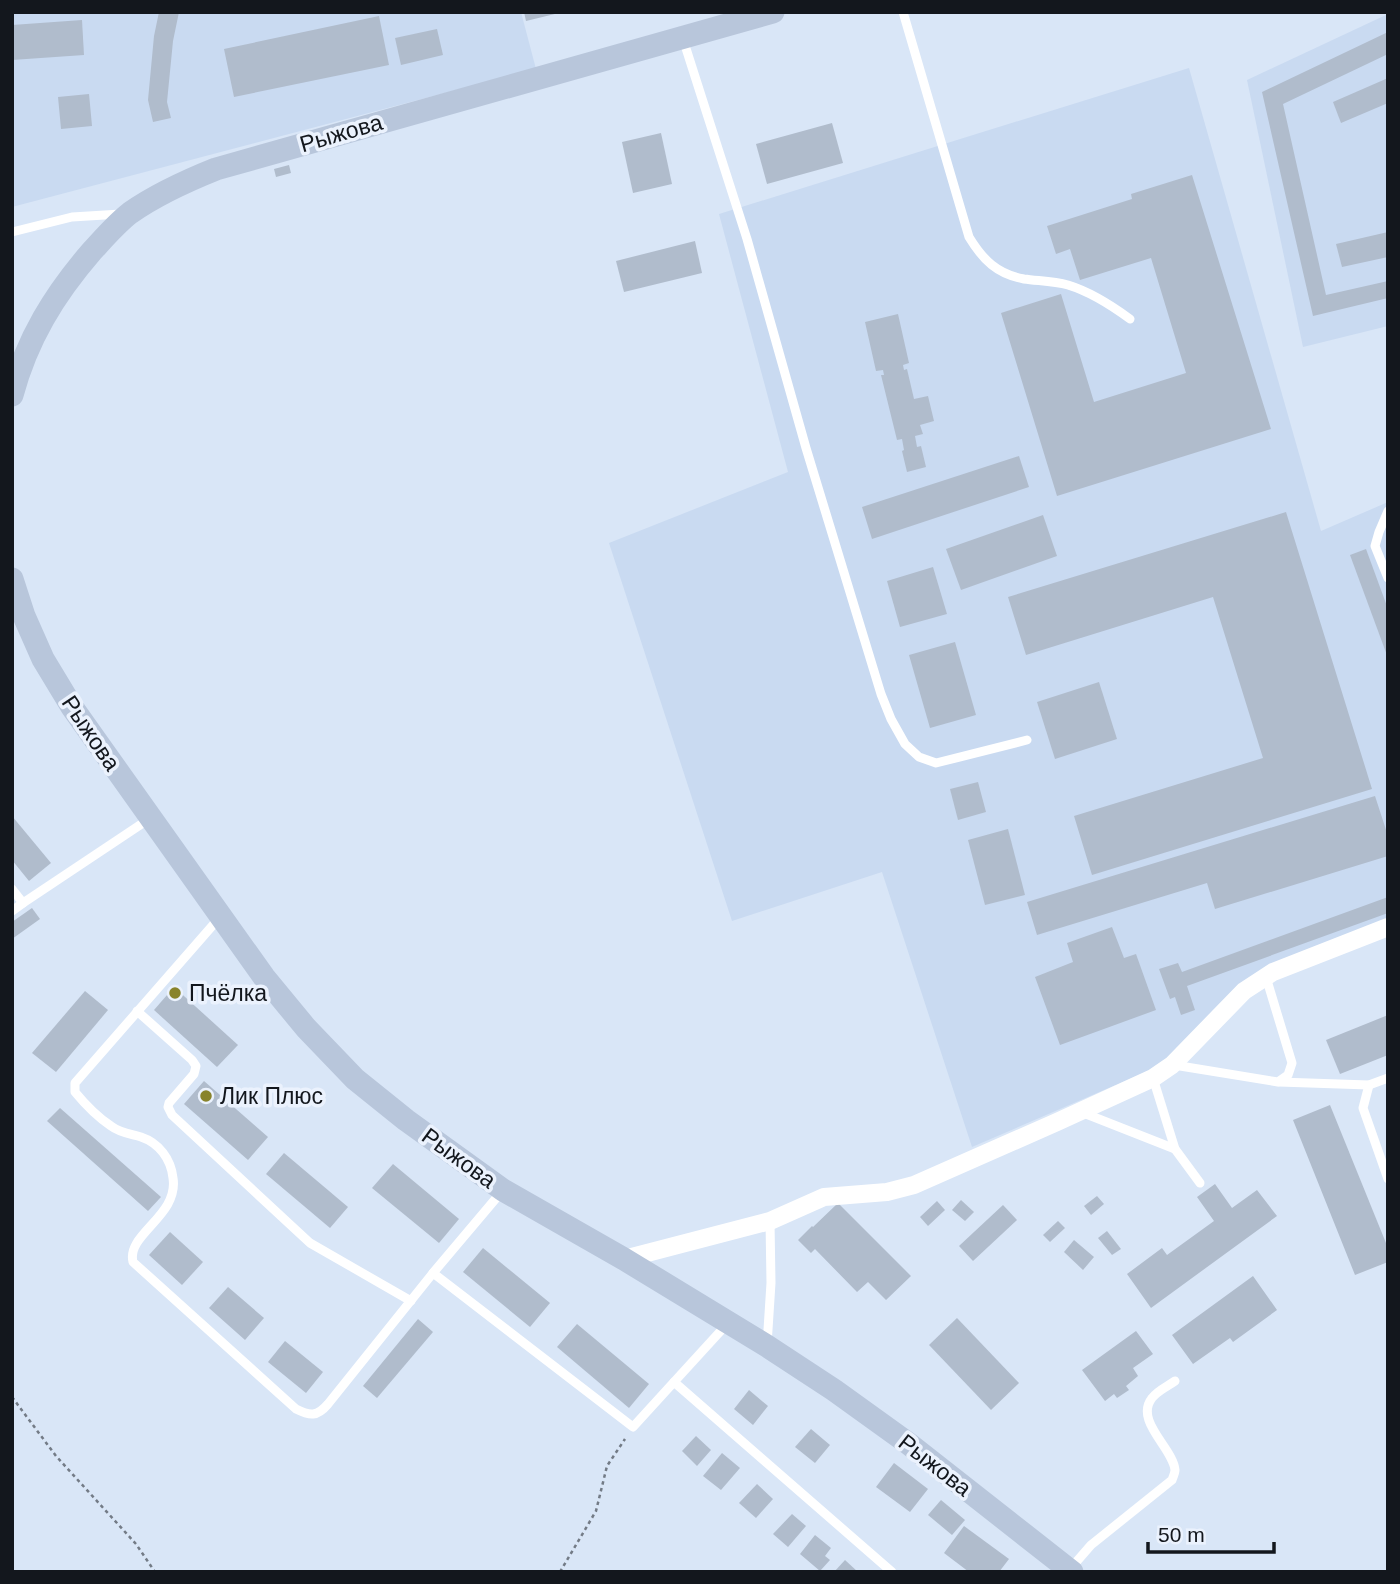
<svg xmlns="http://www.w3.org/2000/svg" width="1400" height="1584" font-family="Arial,sans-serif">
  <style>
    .built { fill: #c9daf1 }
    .building { fill: #b0bccc }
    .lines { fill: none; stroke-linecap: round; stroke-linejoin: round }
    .path { stroke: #737b86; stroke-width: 2.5; stroke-dasharray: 3.5 3.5; stroke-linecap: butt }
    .lane { stroke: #fff; stroke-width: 9 }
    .street { stroke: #fff; stroke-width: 18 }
    .secondary { stroke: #b8c6db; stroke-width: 23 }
    .poi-dot { fill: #88832b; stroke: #ebf2fd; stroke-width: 2.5 }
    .labels { text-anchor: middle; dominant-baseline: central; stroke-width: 7; stroke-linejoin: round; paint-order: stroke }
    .street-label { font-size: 23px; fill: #13171d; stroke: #ebf2fd }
    .poi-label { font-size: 23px; fill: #13171d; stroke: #ebf2fd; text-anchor: start }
  </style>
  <rect width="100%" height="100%" fill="#d9e6f7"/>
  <!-- built -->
  <g class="built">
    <polygon points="12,12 521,12 536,69 12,207"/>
    <polygon points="1388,14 1388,326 1303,347 1247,80"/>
    <polygon points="1189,68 1321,531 1388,502 1388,921 1267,968 1168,1059 1148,1071 972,1147 882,872 732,921 609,543 788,472 719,214"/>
  </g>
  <!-- building -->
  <g class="building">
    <polygon points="159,12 179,12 173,41 167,102 171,118 153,122 148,100 154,36"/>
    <polygon points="524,12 559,12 559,13 526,21"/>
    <polygon points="379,16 389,65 234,97 224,49"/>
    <polygon points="82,20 84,55 12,60 12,25"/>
    <polygon points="437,29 443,55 401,65 395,38"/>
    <polygon points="1388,32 1388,54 1283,104 1326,295 1388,281 1388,298 1313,316 1262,92"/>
    <polygon points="1388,78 1388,103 1341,123 1333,102"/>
    <polygon points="89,94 92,126 61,129 58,97"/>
    <polygon points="832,123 843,163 767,184 756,144"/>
    <polygon points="661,133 672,184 633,193 622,142"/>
    <polygon points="289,165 291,173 276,177 274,169"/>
    <polygon points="1192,175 1271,429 1057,496 1001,313 1061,294 1094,402 1186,373 1151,258 1080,280 1070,249 1056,254 1047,226 1132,199 1131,194"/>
    <polygon points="1388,232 1388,257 1342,267 1336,244"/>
    <polygon points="695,241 702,273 624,292 616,261"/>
    <polygon points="898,314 909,363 903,365 904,370 907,369 914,399 928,396 934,421 920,425 923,434 915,436 917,447 921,446 926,467 907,472 902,451 904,450 902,439 897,440 881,375 884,375 883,370 876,371 865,322"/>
    <polygon points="1019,456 1029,487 872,539 862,507"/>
    <polygon points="1286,512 1372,789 1092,875 1074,816 1263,758 1213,597 1026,655 1008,597"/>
    <polygon points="1043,515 1057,556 961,590 946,549"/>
    <polygon points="1366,549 1388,609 1388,658 1350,555"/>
    <polygon points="933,567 947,614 900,627 887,581"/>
    <polygon points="955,642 976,715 930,728 909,655"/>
    <polygon points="1099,682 1117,739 1055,759 1037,702"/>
    <polygon points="978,782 986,812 958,820 950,789"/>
    <polygon points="1375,796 1388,836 1388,856 1215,909 1207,883 1037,935 1027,902"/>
    <polygon points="12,816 51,863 29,881 12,860"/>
    <polygon points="1008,829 1025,895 985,905 968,840"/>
    <polygon points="1388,897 1388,913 1187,986 1195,1010 1181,1015 1175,997 1170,999 1159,969 1178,963 1182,972"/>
    <polygon points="32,908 40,919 12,939 12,922"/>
    <polygon points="1112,927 1124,958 1136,954 1156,1010 1060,1045 1035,977 1073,962 1067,943"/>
    <polygon points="174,987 238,1045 217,1067 154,1010"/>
    <polygon points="85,991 108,1010 56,1072 32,1053"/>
    <polygon points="1388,1015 1388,1055 1340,1074 1326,1040"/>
    <polygon points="204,1081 268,1137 248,1160 184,1104"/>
    <polygon points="1330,1105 1388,1248 1388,1262 1355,1275 1293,1120"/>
    <polygon points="60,1108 161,1197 148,1211 47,1121"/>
    <polygon points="284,1153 348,1207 330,1228 266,1174"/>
    <polygon points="393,1164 459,1219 439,1243 372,1188"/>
    <polygon points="1215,1184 1232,1208 1257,1190 1277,1216 1151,1308 1127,1274 1162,1248 1167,1255 1214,1221 1197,1197"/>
    <polygon points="1097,1196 1104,1204 1091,1215 1084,1206"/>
    <polygon points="961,1200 974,1212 965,1221 952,1210"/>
    <polygon points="937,1201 945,1210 928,1226 920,1217"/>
    <polygon points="838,1203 911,1276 886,1300 868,1282 857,1292 815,1249 811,1253 798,1240 812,1226 813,1227"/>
    <polygon points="1003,1205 1017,1220 973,1261 959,1246"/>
    <polygon points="1058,1221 1065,1228 1050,1242 1043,1235"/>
    <polygon points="1107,1231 1121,1249 1112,1255 1098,1238"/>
    <polygon points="170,1232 203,1262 182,1285 149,1255"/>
    <polygon points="1074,1240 1094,1257 1083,1270 1064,1252"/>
    <polygon points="483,1248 550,1303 530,1327 463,1272"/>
    <polygon points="1253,1276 1277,1310 1233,1342 1230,1338 1193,1364 1172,1335"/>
    <polygon points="228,1287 264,1318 245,1340 209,1308"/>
    <polygon points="957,1318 1019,1383 991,1410 929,1345"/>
    <polygon points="418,1319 433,1332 377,1398 363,1386"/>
    <polygon points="577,1324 649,1384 629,1408 557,1347"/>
    <polygon points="1136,1331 1153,1354 1133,1368 1138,1376 1126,1386 1129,1390 1117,1398 1114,1394 1105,1401 1082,1370"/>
    <polygon points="285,1341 323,1372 306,1393 268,1362"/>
    <polygon points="749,1390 768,1406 753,1425 734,1409"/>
    <polygon points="811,1429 830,1445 815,1463 795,1447"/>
    <polygon points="696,1436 711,1450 697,1466 682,1451"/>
    <polygon points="722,1453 740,1468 721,1490 703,1476"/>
    <polygon points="894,1463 928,1489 910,1512 876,1487"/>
    <polygon points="757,1484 773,1499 756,1518 739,1503"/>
    <polygon points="941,1500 965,1520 952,1535 928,1515"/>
    <polygon points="792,1514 806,1526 788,1547 773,1534"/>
    <polygon points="964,1526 1009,1559 999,1572 969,1572 944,1553"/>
    <polygon points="815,1535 831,1548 825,1556 830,1560 820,1571 800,1554"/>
    <polygon points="845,1560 858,1572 834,1572"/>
  </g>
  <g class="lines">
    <!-- path -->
    <g class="path">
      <polyline points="12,1397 56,1456 136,1544 155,1572"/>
      <polyline points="560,1572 596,1511 607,1466 625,1439"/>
    </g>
    <!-- lane -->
    <g class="lane">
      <path d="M903 12 969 237C983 260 997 274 1024 279 1038 281 1053 281 1068 285 1091 292 1111 305 1130 319"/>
      <polyline points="683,39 747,239 806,448 881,694 891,719 905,744 919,757 936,763 1027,740"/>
      <polyline points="12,232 72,217 121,214"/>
      <polyline points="1388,511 1379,532 1375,546 1388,578"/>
      <polyline points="12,889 23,903 149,819"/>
      <polyline points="12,911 23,903"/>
      <path d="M220 917 75 1083V1092C84 1103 99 1118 111 1126 120 1133 131 1134 141 1137 159 1143 171 1159 173 1178 179 1216 126 1234 133 1262L296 1409C310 1416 317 1417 328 1404L433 1273"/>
      <polyline points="137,1011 192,1060 196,1066 194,1074 169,1103 168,1107 172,1115 310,1243 411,1301"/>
      <polyline points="1174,1065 1278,1082 1288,1075 1292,1063 1266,977"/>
      <polyline points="1153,1078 1175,1149 1200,1183"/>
      <polyline points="1279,1082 1369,1085 1388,1078"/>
      <polyline points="1369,1085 1363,1108 1388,1179"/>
      <polyline points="1081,1112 1175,1149"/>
      <polyline points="503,1190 433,1273 633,1427 674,1382 892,1572"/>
      <polyline points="767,1345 771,1283 770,1221"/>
      <polyline points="674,1382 727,1324"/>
      <path d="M1071 1568 1091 1545 1172 1480C1173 1477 1175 1473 1175 1470 1173 1448 1134 1421 1152 1398 1157 1391 1168 1386 1175 1381"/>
    </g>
    <!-- street -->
    <polyline class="street" points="624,1259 770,1221 824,1197 887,1192 914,1185 1057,1122 1153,1078 1172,1065 1244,991 1273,972 1388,927"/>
    <!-- secondary -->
    <g class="secondary">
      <path d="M12 395C27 339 54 295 92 251 104 238 116 224 130 213 157 194 186 181 216 169L773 12"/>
      <polyline points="12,579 24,616 43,659 72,707 264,977 306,1028 355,1079 406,1120 503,1190 624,1259 767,1346 834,1390 909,1444 1072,1572"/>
    </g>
  </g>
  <!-- markers -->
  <g class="poi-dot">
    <circle cx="175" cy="993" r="7"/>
    <circle cx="206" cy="1096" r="7"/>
  </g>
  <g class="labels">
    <!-- street labels -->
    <g class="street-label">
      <text transform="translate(341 133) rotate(-16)">Рыжова</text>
      <text transform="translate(91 733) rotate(56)">Рыжова</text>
      <text transform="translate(459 1158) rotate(36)">Рыжова</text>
      <text transform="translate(935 1465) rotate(38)">Рыжова</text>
    </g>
    <!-- poi labels -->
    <g class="poi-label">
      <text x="189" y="993">Пчёлка</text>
      <text x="220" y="1096">Лик Плюс</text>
    </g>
  </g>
  <!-- border -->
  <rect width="1400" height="1584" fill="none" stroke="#13171d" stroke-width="28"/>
  <!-- scale -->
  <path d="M1148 1542v10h126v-10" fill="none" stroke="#13171d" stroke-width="3.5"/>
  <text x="1158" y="1542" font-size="21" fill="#13171d" stroke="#ebf2fd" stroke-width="5" paint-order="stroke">50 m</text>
</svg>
